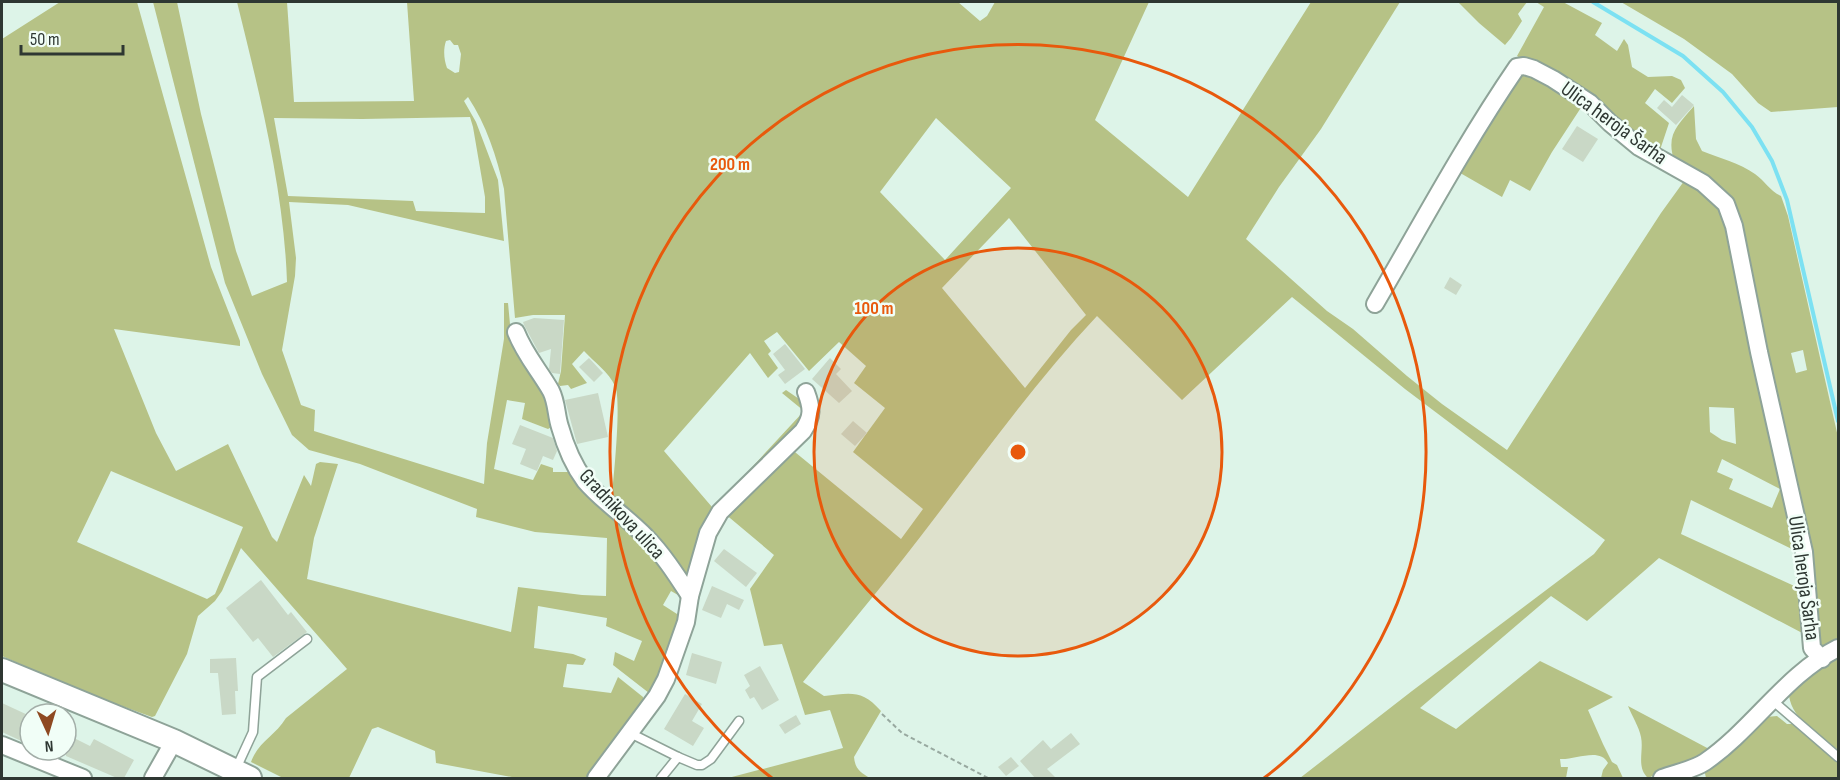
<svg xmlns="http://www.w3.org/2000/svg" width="1840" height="780" font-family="'Sofia Sans Condensed',sans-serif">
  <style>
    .green { fill: #b6c286; fill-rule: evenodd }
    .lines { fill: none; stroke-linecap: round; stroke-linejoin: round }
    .stream { stroke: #7ce1f2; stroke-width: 4 }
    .building { fill: #c9d8c6 }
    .lane-casing { stroke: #8ea398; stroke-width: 11 }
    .street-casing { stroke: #8ea398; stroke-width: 20 }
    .secondary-casing { stroke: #8ea398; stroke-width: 26 }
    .path { stroke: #98a9a0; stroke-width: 2; stroke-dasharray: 4.5 3; stroke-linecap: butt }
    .lane { stroke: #fff; stroke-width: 8 }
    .street { stroke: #fff; stroke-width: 16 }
    .secondary { stroke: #fff; stroke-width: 22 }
    .ring { fill: none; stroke: #e8590c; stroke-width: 3 }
    .labels { text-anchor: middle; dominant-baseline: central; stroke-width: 5; stroke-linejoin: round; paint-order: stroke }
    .street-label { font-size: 21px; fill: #2e3732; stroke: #f1fef7 }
    .centre { fill: #e8590c; stroke: #f1fef7; stroke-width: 3 }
    .ring-label { font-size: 18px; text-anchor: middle; font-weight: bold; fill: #e8590c; stroke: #f1fef7; stroke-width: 5; stroke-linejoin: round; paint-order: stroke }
  </style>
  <rect width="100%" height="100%" fill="#ddf4e8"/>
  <!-- green -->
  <g class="green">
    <path d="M60 2H137L211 267 240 341V346L114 329 156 433 176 471 228 444 272 537 277 542 304 475 311 486 316 464 320 462 338 464 314 538 307 579 511 632 518 587 582 595 606 596 607 538 535 532 476 517 477 509 360 464 309 450 292 435 262 374 225 283 153 2H177L201 114 236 251 252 296 287 282C284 190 259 91 237 2H287L294 102 414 101 407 2H958L980 21 987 16 995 2H1149L1095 120 1188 197 1311 2H1400L1321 129 1279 187 1246 239 1327 311 1353 329 1407 376 1442 404 1507 450 1661 213 1687 177 1724 210 1800 553 1691 500 1681 534 1803 590 1806 635 1659 558 1587 621 1551 596 1420 708 1456 729 1540 661 1613 697 1588 710 1603 744 1612 762 1617 765 1623 778H1601L1603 770 1608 763C1600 747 1575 760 1560 759L1561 767H1568L1566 778H1300L1412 691 1594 554 1605 540 1405 389 1292 297 1182 400 1097 316C1039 378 988 448 937 515 894 572 848 627 803 682L824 696C850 693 862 689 881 711L854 757C855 769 861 773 870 778H728L843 748 830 710 805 715 782 644 764 646 750 589 774 555 724 513 790 448 901 539 923 509 853 452 885 408 854 383 866 366 839 342 809 371 777 332 764 341 771 351 768 354 778 368 768 378 750 353 664 451 712 507 728 493 804 411 782 393 786 390 805 403 807 416 713 515 688 582 611 504C613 484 622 400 615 386 609 372 594 362 584 351L572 364 587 383 571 389 568 385 560 386 558 384 561 371 565 315H533L515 318 504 189C497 157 486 124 468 97L464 101 476 122 498 180 504 241 348 205 289 202 296 258 295 276 282 350 301 405 315 410 314 431 484 484 487 443 504 339V303H508L511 335 548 396 553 426 548 429 522 419 525 403 507 400 494 469 533 480 541 464 553 468V472H573L638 533 685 599 671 591 663 605 677 614 682 606 684 608 657 690 649 693 613 665 615 652 634 661 642 641 606 626 607 618 538 606 534 648 573 654 586 659 583 665 567 664 563 687 611 693 618 677 643 697 644 706 590 778H517L436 763 435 751 378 727 372 729 349 778H283L251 762C258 742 275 736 286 718L347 669 241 548 222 591 215 601 198 616 187 654 155 716 152 717 78 690 2 656V39ZM450 40 454 45H458L461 54 459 72 455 73 447 68C444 60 443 50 446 41ZM470 117 473 127 485 197V213L416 211 413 201 288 196 274 118 362 119ZM936 118 1011 188 945 260 880 192ZM1009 218 1086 315 1071 330 1025 388 942 288ZM1709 407 1734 408 1736 444 1722 440 1710 432ZM1722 459 1780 489 1772 508 1729 489 1733 479 1717 472ZM111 471 243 527 215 594 207 599 77 542Z"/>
    <polygon points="1458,2 1527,2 1518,14 1522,21 1511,38 1505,45 1479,23"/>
    <polygon points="1536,2 1563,2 1602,23 1595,35 1617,51 1624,39 1628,45 1632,67 1648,77 1672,76 1681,80 1685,88 1672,103 1655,89 1645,103 1669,123 1660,150 1656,153 1517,56 1544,7"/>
    <polygon points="1621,2 1838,2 1838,107 1771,112 1758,103 1732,74 1684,39"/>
    <polygon points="1520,71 1584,103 1552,152 1530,191 1510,180 1502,197 1455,170"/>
    <path d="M1694 106 1696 139 1702 151C1719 158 1740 163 1755 174 1765 181 1770 191 1781 196L1788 216 1838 437V641L1819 648 1735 223 1675 163C1665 135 1677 126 1694 106ZM1803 350 1807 370 1796 373 1791 353Z"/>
    <path d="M1838 656V750C1820 735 1793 721 1789 696L1807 677Z"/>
    <path d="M1628 706 1711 750 1648 778C1636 767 1644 751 1641 737 1639 727 1632 716 1628 706Z"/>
    <polygon points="1777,716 1787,724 1792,724 1838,763 1838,778 1706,778 1704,769 1766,717"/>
  </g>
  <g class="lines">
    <!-- stream -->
    <polyline class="stream" points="1593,2 1683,56 1723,92 1752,127 1772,161 1787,200 1838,421"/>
  </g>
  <!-- building -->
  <g class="building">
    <polygon points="1682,95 1694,105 1676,125 1657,108 1664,100 1672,107"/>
    <polygon points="1577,126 1598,139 1583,162 1562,149"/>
    <polygon points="1450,277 1462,285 1456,295 1444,288"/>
    <polygon points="534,318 564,320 560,374 552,373 549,369 551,349 539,353 524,325 523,322"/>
    <polygon points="785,344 805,369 785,384 778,375 785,370 773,354"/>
    <polygon points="589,358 603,373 594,382 579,367"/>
    <polygon points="830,358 841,369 836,374 852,391 839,403 812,379"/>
    <polygon points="598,393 608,437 577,444 565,400"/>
    <polygon points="853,421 867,433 855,446 841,434"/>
    <polygon points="520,425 553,438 557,451 553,460 543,456 537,471 520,464 526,449 512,444"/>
    <polygon points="724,549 757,573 746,587 714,561"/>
    <polygon points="261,580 288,615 291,612 307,632 273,657 258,638 253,642 226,608"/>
    <polygon points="712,586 744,600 739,610 727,604 721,618 702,610"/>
    <polygon points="692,653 722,662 716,684 686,675"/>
    <polygon points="236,658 238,691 235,691 236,714 222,715 218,673 210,673 210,659"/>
    <polygon points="760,666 779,700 762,710 754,697 750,699 745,690 750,686 744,675"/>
    <polygon points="685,694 702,704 692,721 704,728 693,746 664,729"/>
    <polygon points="2,703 30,716 30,745 2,732"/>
    <polygon points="796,715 801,724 785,734 779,725"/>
    <polygon points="1071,733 1080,744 1047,769 1056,778 1035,778 1020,761 1043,740 1051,749"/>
    <polygon points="66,734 90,746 94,739 134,760 124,778 117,778 66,756"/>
    <polygon points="1011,757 1019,766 1006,776 998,767"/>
  </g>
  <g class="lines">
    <!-- lane casing -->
    <g class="lane-casing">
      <g id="lane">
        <polyline points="1773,701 1838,757"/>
        <polyline points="630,733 678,757 697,765 702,765 711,759 739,721"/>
        <polyline points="235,771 253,732 257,677 307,639"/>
        <polyline points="661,778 678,757"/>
      </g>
    </g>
    <!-- street casing -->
    <g class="street-casing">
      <g id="street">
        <path d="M1375 304C1421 225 1465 143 1517 67L1524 66 1534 69 1553 79 1590 103 1610 123 1639 147 1703 183 1726 204 1734 226 1759 352 1804 552 1812 648 1822 659"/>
        <path d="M516 332C525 355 539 370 551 391 557 403 556 415 560 427 565 445 574 466 585 481 603 502 627 517 646 537 663 554 677 576 690 596"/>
        <polyline points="2,745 83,778"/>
        <polyline points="153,778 174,741"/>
        <path d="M596 778 657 696 666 679 686 622 690 596 708 533 720 512 803 431C813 416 812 408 806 392"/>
        <path d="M1662 778C1675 773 1693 770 1705 762 1753 729 1786 674 1838 648"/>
      </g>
    </g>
    <!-- secondary casing -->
    <g class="secondary-casing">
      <polyline id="secondary" points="2,670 174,741 250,778"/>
    </g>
    <!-- path -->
    <polyline class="path" points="882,714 902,733 988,778"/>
    <!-- lane -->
    <use href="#lane" class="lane"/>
    <!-- street -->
    <use href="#street" class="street"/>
    <!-- secondary -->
    <use href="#secondary" class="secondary"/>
  </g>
  <!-- distance rings -->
  <circle cx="1018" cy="452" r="204" fill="#e8590c" fill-opacity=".12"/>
  <g class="ring">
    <circle cx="1018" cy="452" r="204"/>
    <path d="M772 778A408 408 0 1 1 1264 778"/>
  </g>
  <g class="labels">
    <!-- street labels -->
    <g class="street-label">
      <text transform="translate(1614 123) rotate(36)">Ulica heroja Šarha</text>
      <text transform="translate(622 514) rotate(47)">Gradnikova ulica</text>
      <text transform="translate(1804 578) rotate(82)">Ulica heroja Šarha</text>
    </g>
  </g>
  <circle cx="1018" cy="452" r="9" class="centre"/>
  <g class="ring-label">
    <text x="730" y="170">200 m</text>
    <text x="874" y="314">100 m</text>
  </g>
  <!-- border -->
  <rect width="1840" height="780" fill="none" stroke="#2e3732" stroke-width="6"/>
  <!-- north arrow -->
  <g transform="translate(48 732) rotate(176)"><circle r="28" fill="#f1fef7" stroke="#a3aea8" stroke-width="1.5"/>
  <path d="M0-4.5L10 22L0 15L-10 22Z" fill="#8e4921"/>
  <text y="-9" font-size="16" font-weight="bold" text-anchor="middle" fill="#2e3732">N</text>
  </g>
  <!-- scale -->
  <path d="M21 45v9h102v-9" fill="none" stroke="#2e3732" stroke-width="3"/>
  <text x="30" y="45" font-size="18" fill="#2e3732" stroke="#f1fef7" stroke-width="4.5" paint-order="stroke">50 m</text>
</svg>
